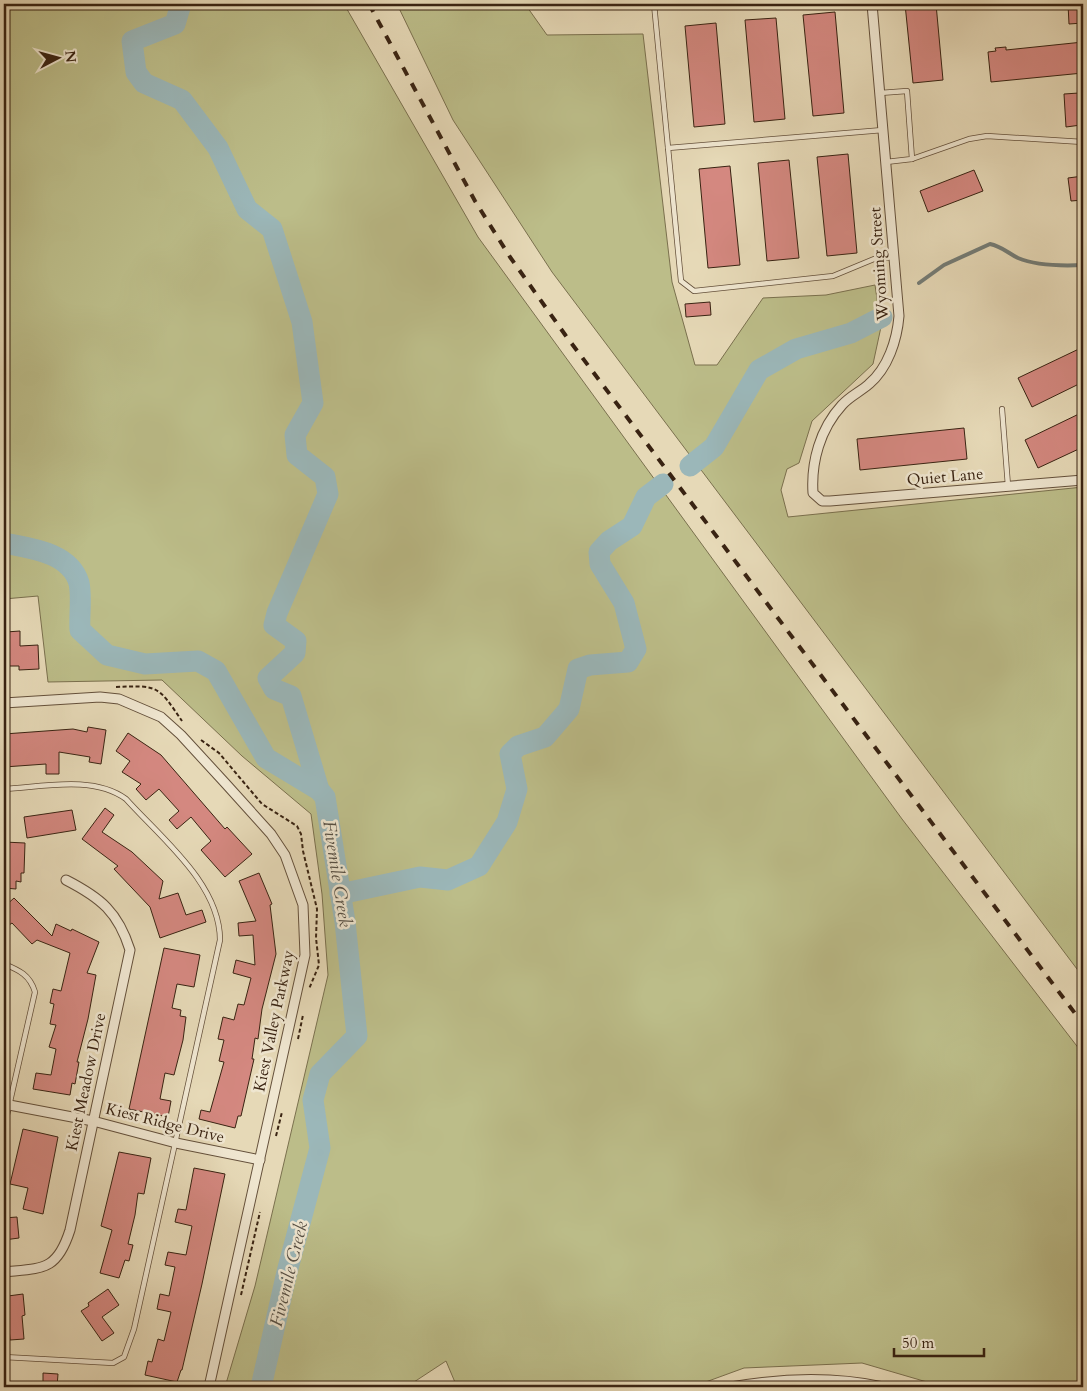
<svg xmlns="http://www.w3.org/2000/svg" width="1087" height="1391" font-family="Cardo,serif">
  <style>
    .green { fill: #bcbd89; stroke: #7a704e }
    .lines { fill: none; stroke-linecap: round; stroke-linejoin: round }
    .stream { stroke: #747c76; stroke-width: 4 }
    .river { stroke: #9bb7b9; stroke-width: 21 }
    .building { fill: #d48880; stroke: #392312 }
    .lane-casing { stroke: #64503b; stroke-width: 6 }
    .street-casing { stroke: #64503b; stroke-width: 11 }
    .path { stroke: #392312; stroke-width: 2; stroke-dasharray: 4 2.5; stroke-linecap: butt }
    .lane { stroke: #efe6d0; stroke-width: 4.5 }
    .street { stroke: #efe6d0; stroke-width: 9 }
    .rail { stroke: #392312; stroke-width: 4; stroke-dasharray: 9 9; stroke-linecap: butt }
    .labels { text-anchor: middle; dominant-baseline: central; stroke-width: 5; stroke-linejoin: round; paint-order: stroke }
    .street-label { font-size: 16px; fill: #392312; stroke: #efe6d0 }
    .water-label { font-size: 18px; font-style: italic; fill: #564f44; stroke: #efe6d0 }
  </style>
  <rect width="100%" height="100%" fill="#e6d9b7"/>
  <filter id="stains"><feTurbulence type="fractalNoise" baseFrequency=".004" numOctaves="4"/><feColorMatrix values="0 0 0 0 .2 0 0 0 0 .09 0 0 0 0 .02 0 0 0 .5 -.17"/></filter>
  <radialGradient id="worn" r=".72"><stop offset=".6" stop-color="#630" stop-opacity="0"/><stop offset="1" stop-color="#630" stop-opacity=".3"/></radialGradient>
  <!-- green -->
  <g class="green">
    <polygon points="4,4 344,4 478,237 902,819 1083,1054 1083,1387 944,1387 862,1363 744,1368 692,1387 457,1387 446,1361 414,1382 416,1387 225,1387 255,1286 328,975 322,894 311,814 242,756 162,680 48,682 38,596 4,599"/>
    <polygon points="397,4 525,4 547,35 643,34 672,282 695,365 717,365 763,298 826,295 875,285 881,327 873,364 812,421 799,463 787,469 781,490 788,517 1083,487 1083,977 552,272 453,120"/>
  </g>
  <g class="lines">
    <!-- stream -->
    <path class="stream" d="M919 283 944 265 990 244C1001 246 1008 253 1018 258 1037 266 1062 266 1083 265"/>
    <!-- river -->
    <g class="river">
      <polyline points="181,4 175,24 132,41 136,72 144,83 182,100 218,148 247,209 272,229 302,322 313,403 295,435 297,455 325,477 328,494 277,613 274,625 296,641 295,653 268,678 274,689 291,696 319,790"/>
      <polyline points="690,466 714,447 759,370 796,349 851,333 882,317"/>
      <path d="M4 543C29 548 70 552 79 583 82 597 79 615 80 630L107 655 145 664 198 661 216 671 266 758 319 790 325 797 345 922 357 1036 320 1074 313 1100 320 1148 287 1272 261 1387"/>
      <polyline points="340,894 420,877 448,880 479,866 507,822 517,789 510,754 518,746 545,737 569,709 578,669 590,665 628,662 636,649 624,603 600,564 599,552 609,541 632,526 646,497 663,484"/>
    </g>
  </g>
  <!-- building -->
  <g class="building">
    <polygon points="905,4 936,4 943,80 913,83"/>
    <polygon points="1068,4 1083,4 1083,23 1069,24"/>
    <polygon points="835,12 844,113 813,116 803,15"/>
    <polygon points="776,18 785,119 754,122 745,20"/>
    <polygon points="716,23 725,124 694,127 685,26"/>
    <polygon points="1083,42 1083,73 991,82 988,52 996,51 995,48 1006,47 1006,50"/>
    <polygon points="1079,93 1079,100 1083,100 1083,110 1080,111 1081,125 1066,127 1064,94"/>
    <polygon points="848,154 857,253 827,256 817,157"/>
    <polygon points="789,160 799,258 767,261 758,163"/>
    <polygon points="730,166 740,265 708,268 699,169"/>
    <polygon points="974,170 983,191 928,212 920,191"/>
    <polygon points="1083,176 1083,200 1071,201 1068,178"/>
    <polygon points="710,302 711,315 686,317 685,304"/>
    <polygon points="1083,347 1083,382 1032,407 1018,378"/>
    <polygon points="1083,412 1083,447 1038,468 1025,440"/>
    <polygon points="964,428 967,459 860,470 857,439"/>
    <polygon points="20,631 20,646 38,645 39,669 19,670 19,666 8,666 6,632"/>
    <polygon points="88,727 106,730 101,764 89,762 90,757 59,752 59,774 46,774 46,764 4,767 4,734 73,729 87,732"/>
    <polygon points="128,733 161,755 225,829 227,827 252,854 225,877 201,850 211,841 191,817 177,829 169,820 179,811 159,789 146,800 136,789 141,784 122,772 130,761 116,751"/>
    <polygon points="105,808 114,815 102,832 132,852 163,881 159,899 178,893 186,915 202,910 206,922 160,938 150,907 114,869 118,866 82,839"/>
    <polygon points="72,810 76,830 27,838 24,817"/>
    <polygon points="4,842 25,843 24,873 21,873 21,882 16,881 16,889 4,888"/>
    <polygon points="259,873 272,904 270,905 276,954 262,1009 258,1039 255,1038 252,1059 254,1059 241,1116 238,1116 235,1128 199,1119 201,1110 210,1112 224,1062 219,1061 224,1040 218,1039 223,1017 234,1020 238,1004 244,1005 251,978 233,973 236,960 255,965 253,935 239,936 238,923 256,921 239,881"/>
    <polygon points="14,898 52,936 56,924 71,931 72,929 99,942 87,973 96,975 88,1019 77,1062 79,1062 75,1084 72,1083 70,1095 33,1089 36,1073 51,1075 56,1049 49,1047 56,1025 50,1024 54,1004 50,1003 53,989 61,991 70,953 37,940 32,944 12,923 9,925 4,920 4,907"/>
    <polygon points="164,948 200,955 194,987 177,984 172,1008 181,1010 180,1016 186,1017 183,1040 174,1075 165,1073 160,1099 171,1101 168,1117 129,1109"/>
    <polygon points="23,1129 58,1137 43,1214 23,1209 28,1188 10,1184"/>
    <polygon points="119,1152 151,1158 144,1194 138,1193 135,1215 128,1244 133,1245 129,1261 125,1260 119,1278 100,1273 112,1230 101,1226"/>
    <polygon points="194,1168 225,1174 202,1284 182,1370 181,1370 177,1382 145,1375 148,1361 152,1362 158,1339 164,1341 171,1312 157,1309 160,1294 169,1296 175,1267 165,1265 168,1252 186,1255 192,1226 175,1222 178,1209 186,1210"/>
    <polygon points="17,1217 19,1238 4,1240 4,1218"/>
    <polygon points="108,1289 119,1305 102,1317 114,1333 102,1341 81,1311 89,1306 88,1303"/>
    <polygon points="23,1294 25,1315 22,1316 24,1339 10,1340 9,1327 4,1328 4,1309 9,1308 8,1296"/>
    <polygon points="43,1373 58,1374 57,1387 43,1387"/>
  </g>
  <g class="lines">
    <!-- lane casing -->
    <g class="lane-casing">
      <g id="lane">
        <polyline points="654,4 681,281 694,291 833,276 874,259 893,257"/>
        <polyline points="654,7 692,4"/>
        <polyline points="880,93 907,91 912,159 886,162"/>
        <polyline points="668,148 883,130"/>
        <polyline points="912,159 969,139 987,136 1083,142"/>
        <polyline points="1002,409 1008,486"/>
        <path d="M4 789C42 787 93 775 126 799 161 838 220 884 220 940L134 1329 124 1357 113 1363 4 1357"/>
        <path d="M4 964C19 970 30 975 35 992L4 1128"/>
      </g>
    </g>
    <!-- street casing -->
    <g class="street-casing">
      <g id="street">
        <path d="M872 4 899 316C897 340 888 368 869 384 860 392 850 396 842 405 820 429 811 462 813 493L822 501H830L1083 480"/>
        <polyline points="4,703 100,697 119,699 161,717 181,735 226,784 271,834 285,855 303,905 305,955 209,1387"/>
        <polyline points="4,1104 93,1121 176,1143 260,1160"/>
        <path d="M4 1272C43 1268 57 1271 70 1230L130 950C118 912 101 898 66 880"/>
        <path d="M731 1387C782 1378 832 1376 883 1387"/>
      </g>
    </g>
    <!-- path -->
    <g class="path">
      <path d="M116 687C159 685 158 686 182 721"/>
      <polyline points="201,740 219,753 262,804 297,826 301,834 303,851 317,909 316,938 319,965 309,989"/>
      <polyline points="298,1039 303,1015"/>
      <polyline points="276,1136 282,1112"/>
      <polyline points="241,1295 260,1212"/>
    </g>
    <!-- lane -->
    <use href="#lane" class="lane"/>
    <!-- street -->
    <use href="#street" class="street"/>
    <!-- rail -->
    <polyline class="rail" points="369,4 475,201 510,257 566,336 1083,1024"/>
  </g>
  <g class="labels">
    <!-- street labels -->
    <g class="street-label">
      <text transform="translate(879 264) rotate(-94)">Wyoming Street</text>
      <text transform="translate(945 477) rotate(-5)">Quiet Lane</text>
      <text transform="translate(274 1021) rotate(-78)">Kiest Valley Parkway</text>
      <text transform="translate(86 1082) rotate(-78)">Kiest Meadow Drive</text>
      <text transform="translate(165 1123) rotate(14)">Kiest Ridge Drive</text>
    </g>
    <!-- water labels -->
    <g class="water-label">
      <text transform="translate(337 874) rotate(81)">Fivemile Creek</text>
      <text transform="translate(289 1274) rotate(-76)">Fivemile Creek</text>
    </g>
  </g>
  <!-- margin -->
  <rect width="1087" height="1391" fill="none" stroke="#e6d9b7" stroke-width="20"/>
  <rect x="5" y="5" width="1077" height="1381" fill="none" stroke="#392312" stroke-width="2.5"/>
  <rect x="10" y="10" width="1067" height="1371" fill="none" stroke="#392312"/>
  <!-- north arrow -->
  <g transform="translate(58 58) rotate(84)" stroke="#efe6d0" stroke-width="4" paint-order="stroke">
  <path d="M0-4L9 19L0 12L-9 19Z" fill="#392312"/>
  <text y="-8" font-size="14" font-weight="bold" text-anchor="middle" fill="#392312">N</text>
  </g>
  <!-- scale -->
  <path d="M894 1348v8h90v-8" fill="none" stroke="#392312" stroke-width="2.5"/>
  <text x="902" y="1348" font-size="15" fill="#392312" stroke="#efe6d0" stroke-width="4" paint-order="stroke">50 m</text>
  <rect width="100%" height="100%" filter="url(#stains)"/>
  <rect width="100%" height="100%" fill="url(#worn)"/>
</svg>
